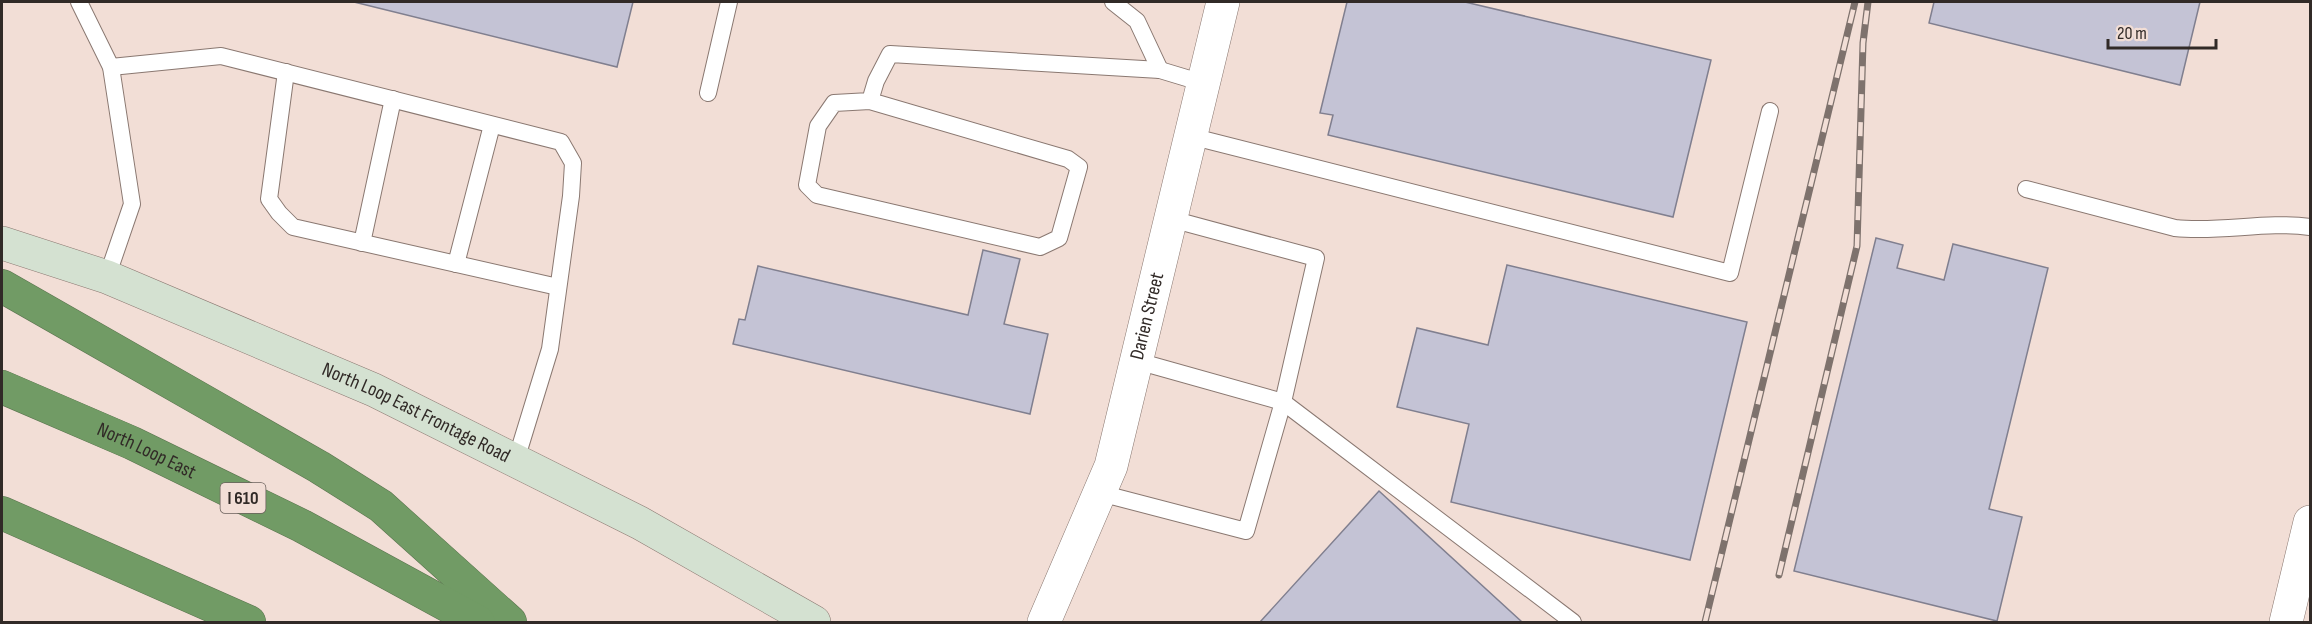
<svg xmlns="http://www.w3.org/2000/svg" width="2312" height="624" font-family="'Sofia Sans Condensed',sans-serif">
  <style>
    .building { fill: #c4c3d5; stroke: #807f8f; stroke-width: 1.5 }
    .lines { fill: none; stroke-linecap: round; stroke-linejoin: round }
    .service-casing { stroke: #8a7871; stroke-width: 18 }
    .minor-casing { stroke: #8a7871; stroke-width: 34 }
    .secondary-casing { stroke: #8a7871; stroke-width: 34 }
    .motorway-casing { stroke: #5b734f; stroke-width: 34 }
    .service { stroke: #fff; stroke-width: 16 }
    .minor { stroke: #fff; stroke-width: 33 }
    .secondary { stroke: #d4e1d1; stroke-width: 33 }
    .motorway { stroke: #719b65; stroke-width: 33 }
    .rail-casing { stroke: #7e726d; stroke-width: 7 }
    .rail { stroke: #f2ded6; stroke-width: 4.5; stroke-dasharray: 14; stroke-linecap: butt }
    .labels { text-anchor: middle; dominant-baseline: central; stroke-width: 5; stroke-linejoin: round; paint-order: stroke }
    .shield { fill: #f2ded6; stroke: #6b605c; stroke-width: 1.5 }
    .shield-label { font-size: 18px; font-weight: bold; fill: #312a27 }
    .street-label { font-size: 20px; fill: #312a27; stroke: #f2ded6 }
  </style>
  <rect width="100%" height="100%" fill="#f2ded6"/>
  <!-- building -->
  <g class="building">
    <polygon points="354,2 633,2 617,67"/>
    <polygon points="1347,2 1465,2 1711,60 1673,217 1328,135 1333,115 1320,113"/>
    <polygon points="1934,2 2200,2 2180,85 1929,23"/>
    <polygon points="1876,238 1903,245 1897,268 1944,280 1953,244 2048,268 1989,509 2022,517 1997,621 1794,571"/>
    <polygon points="983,250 1020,259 1004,324 1048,334 1030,414 733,344 739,319 745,320 758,266 968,315"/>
    <polygon points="1507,265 1747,322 1690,560 1451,502 1469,424 1397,407 1417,328 1488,345"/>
    <polygon points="1379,491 1522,622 1260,622"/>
  </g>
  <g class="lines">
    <!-- service casing -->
    <g class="service-casing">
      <g id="service">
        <polyline points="79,2 111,67 132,204 107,277"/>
        <polyline points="1113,2 1137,21 1160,70"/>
        <polyline points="111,67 221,56 561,142 573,163 571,196 550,349 516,460"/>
        <polyline points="286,72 269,199 279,213 293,227 558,287"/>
        <polyline points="708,93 729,2"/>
        <polyline points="870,101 1068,159 1079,167 1059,238 1040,247 817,195 807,185 818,126 834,103 870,101 876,81 890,54 1160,70 1203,83"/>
        <polyline points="1190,136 1730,273 1770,111"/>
        <path d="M2026 189 2175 228C2220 233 2265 221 2310 227"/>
        <polyline points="362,243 393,99"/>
        <polyline points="456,264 492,125"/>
        <polyline points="1137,361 1283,402 1573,622"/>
        <polyline points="1100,493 1246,531 1283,402 1316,258 1171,219"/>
      </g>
    </g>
    <!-- minor casing -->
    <g class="minor-casing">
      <g id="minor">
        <path id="s1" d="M1044 622 1111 466 1223 2"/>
        <polyline points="2286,622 2310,522"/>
      </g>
    </g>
    <!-- secondary casing -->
    <g class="secondary-casing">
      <g id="secondary">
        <path id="s2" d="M2 243 107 277 374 390 640 523 814 622"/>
      </g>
    </g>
    <!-- motorway casing -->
    <g class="motorway-casing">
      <g id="motorway">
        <polyline points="2,286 319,467 381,506 510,622"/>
        <path id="s3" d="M2 387 132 443 302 526 478 622"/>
        <polyline points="2,513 249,622"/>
      </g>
    </g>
    <!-- service -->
    <use href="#service" class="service"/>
    <!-- minor -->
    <use href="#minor" class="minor"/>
    <!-- secondary -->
    <use href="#secondary" class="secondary"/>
    <!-- motorway -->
    <use href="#motorway" class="motorway"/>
    <!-- rail casing -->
    <g class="rail-casing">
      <g id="rail">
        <polyline points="1779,575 1857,246 1863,43 1868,2"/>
        <polyline points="1705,622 1855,2"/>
      </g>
    </g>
    <!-- rail -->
    <use href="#rail" class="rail"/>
  </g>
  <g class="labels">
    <!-- shield labels -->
    <rect class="shield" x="220.5" y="483" width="45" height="30" rx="4.5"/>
    <g class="shield-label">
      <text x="243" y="498">I 610</text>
    </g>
    <!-- street labels -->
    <g class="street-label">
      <text stroke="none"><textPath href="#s1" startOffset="324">Darien Street</textPath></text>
      <text stroke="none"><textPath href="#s2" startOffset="448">North Loop East Frontage Road</textPath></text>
      <text stroke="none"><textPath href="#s3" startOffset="158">North Loop East</textPath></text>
    </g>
  </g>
  <!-- border -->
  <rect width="2312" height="624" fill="none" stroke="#312a27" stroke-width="6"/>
  <!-- scale -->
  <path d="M2108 39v9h108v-9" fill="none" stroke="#312a27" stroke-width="3"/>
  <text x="2117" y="39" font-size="18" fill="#312a27" stroke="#f2ded6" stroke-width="4.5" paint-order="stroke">20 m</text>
</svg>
